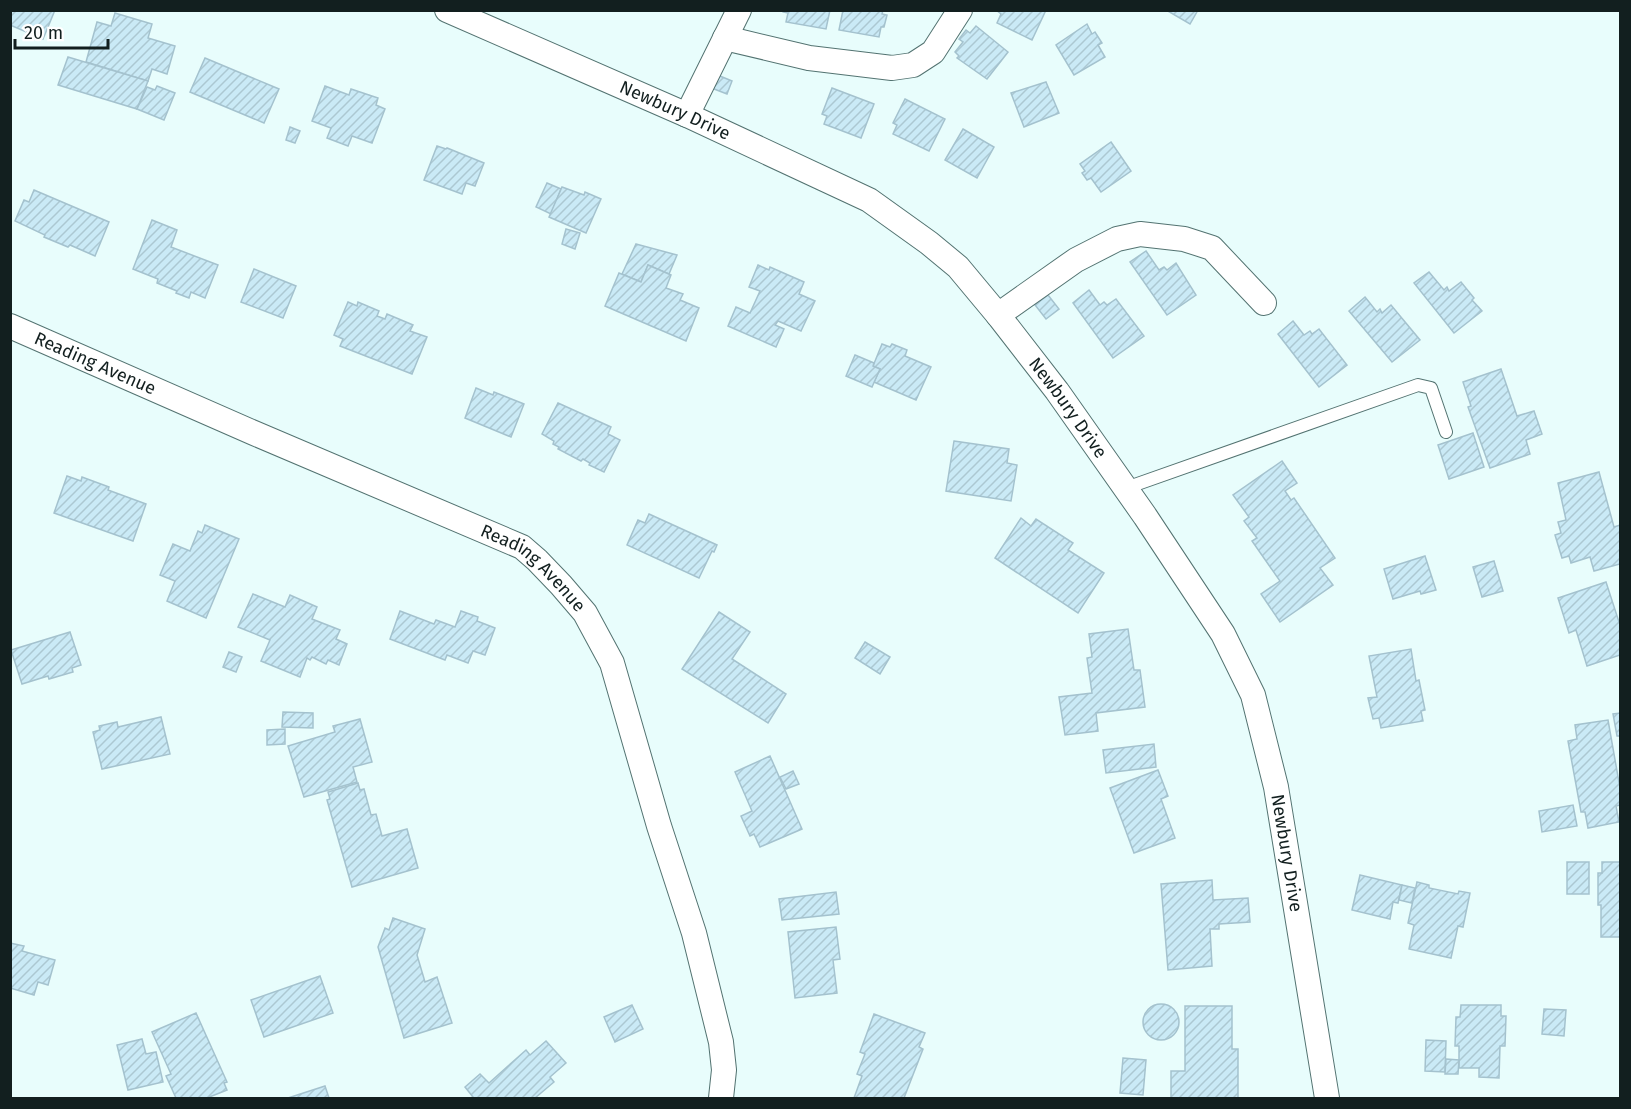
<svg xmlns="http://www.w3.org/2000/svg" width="1631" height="1109" font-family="'Fira Sans',sans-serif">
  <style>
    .building { fill: url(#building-hatch); stroke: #a4c2ce; stroke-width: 1.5 }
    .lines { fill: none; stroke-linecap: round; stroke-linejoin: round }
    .lane-casing { stroke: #537371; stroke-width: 14 }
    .street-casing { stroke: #537371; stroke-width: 26 }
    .lane { stroke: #fff; stroke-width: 12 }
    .street { stroke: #fff; stroke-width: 24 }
    .labels { text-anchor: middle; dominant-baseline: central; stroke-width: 4.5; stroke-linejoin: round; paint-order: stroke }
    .street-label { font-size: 18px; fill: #121f1f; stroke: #fff }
  </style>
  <defs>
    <pattern id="building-hatch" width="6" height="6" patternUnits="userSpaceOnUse" patternTransform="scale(1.5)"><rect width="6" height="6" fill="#caeaf6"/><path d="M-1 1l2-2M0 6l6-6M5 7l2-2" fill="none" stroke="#acc8d2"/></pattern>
  </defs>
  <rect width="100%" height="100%" fill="#e8fdfc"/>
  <!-- building -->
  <g class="building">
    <polygon points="10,10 55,10 43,39 10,25"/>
    <polygon points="783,10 830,10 826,29 786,22 788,13 783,12"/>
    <polygon points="843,10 883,10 882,14 887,15 884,27 881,27 879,37 839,30"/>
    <polygon points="996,10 1046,10 1032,40 997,23 1001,14"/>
    <polygon points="1166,10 1198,10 1190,24"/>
    <polygon points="115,13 152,24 148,38 175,46 167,74 152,69 148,81 86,62 97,22 111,26"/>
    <polygon points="1087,24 1092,34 1095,32 1102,43 1098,45 1105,57 1074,75 1056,45"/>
    <polygon points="976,26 1008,52 987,79 957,58 959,56 955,52 963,42 959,39 966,30 970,33"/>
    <polygon points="68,57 148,81 137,109 58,85"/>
    <polygon points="205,58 279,89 264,123 190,92"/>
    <polygon points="715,74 732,81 727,94 709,87"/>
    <polygon points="1046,82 1059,113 1024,127 1011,93"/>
    <polygon points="157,86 175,93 164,120 137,109 147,87 155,90"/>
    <polygon points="325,86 349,95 351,89 378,98 376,105 385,109 372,143 352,136 348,146 327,138 331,128 312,121"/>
    <polygon points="832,88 874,104 861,138 824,124 827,116 822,114"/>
    <polygon points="905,99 945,119 929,151 893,134 897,125 893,123"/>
    <polygon points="290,127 300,131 295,143 286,140"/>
    <polygon points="963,129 994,147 977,178 945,160"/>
    <polygon points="1111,142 1131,171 1101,192 1091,178 1087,180 1082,173 1085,171 1080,164"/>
    <polygon points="437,146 446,149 447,148 484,163 475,186 466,183 462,194 424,180"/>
    <polygon points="547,183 561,189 551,214 536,207"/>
    <polygon points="562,187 584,195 585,192 601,199 586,233 549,217"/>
    <polygon points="34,190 109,222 95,256 70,245 68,247 44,237 45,235 15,221 24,200 29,202"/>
    <polygon points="152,220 177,230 171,247 218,265 205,298 191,292 189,298 176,293 177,291 157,283 158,279 133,269"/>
    <polygon points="566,229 580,233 575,249 562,244"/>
    <polygon points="636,244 677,255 669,274 648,265 641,282 622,274"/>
    <polygon points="1146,251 1159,270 1164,267 1167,270 1176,263 1196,295 1167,315 1130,262"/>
    <polygon points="648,265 671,275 666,288 683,294 680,300 699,308 686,341 605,306 619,273 641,282"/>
    <polygon points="758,265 769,270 770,267 804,282 799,294 815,301 801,331 778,321 775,325 784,329 776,347 728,326 736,307 750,313 760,291 749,287"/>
    <polygon points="254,269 296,286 283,318 241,302"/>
    <polygon points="1429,272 1444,290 1447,287 1449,291 1461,282 1474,298 1472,300 1482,311 1454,333 1414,283"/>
    <polygon points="1089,290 1100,305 1104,302 1107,305 1116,299 1144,336 1113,358 1073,303"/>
    <polygon points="1048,295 1059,309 1046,319 1035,305"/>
    <polygon points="1365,297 1377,312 1380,309 1382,313 1391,305 1420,340 1392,362 1349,311"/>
    <polygon points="348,302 357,306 358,302 379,311 377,316 385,319 387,314 413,325 410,331 427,337 412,374 340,346 343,339 334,335"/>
    <polygon points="1293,321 1304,335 1310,331 1312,334 1319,329 1347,365 1319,387 1278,334"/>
    <polygon points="882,344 890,347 892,344 907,350 905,356 931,367 916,400 874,382 880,369 873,366"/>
    <polygon points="855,355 874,363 873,366 880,369 872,387 846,376"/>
    <polygon points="1501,369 1517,416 1534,411 1542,434 1526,440 1530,454 1490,468 1468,407 1471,406 1463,382"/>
    <polygon points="476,388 493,395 494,392 524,404 511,437 465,418"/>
    <polygon points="558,403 611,427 608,434 620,440 604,472 589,465 590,463 583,459 581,461 558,449 559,447 553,444 554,441 542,434"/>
    <polygon points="1473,433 1484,467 1449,479 1438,445"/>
    <polygon points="954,441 1009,449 1007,463 1017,465 1011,501 946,491"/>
    <polygon points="1282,461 1297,483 1285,491 1291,500 1294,498 1335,558 1320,568 1333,585 1280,622 1261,594 1280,581 1252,541 1257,538 1244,521 1249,517 1233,495"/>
    <polygon points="1599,472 1614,527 1620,525 1620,564 1594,571 1590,557 1571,563 1569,556 1562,558 1555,535 1561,533 1558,522 1566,520 1558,483"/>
    <polygon points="67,476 81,481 82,477 109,487 108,490 146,504 133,541 54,513"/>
    <polygon points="649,514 717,545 714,552 712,551 699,578 627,545 638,520 645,523"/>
    <polygon points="1021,518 1031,526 1036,519 1073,543 1068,550 1104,573 1078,613 995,558"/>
    <polygon points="205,525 239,539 206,618 167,601 175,581 160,575 173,544 190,551 198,531 202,533"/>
    <polygon points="1425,556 1436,590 1421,594 1420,591 1393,599 1384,569"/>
    <polygon points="1494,561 1503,591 1482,597 1473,567"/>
    <polygon points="1606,582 1620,625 1620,655 1587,666 1576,630 1569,633 1558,598"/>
    <polygon points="253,594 285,607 290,595 317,607 312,619 340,630 336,639 347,644 339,665 328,660 326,664 312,657 310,660 307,658 300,677 261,661 270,640 238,627"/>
    <polygon points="400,611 434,624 436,620 455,627 461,611 478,617 477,621 495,628 485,655 473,651 468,663 447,655 445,660 390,639"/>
    <polygon points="719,612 750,632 732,659 786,694 768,723 682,669"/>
    <polygon points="1128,629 1134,670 1140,670 1145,707 1096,713 1098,731 1065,735 1059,697 1092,693 1087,658 1092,657 1089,634"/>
    <polygon points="70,632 81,665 72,668 73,672 49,679 48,676 22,684 11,650"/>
    <polygon points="865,642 890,657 880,674 855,658"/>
    <polygon points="1411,649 1416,681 1419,680 1425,710 1421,711 1423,721 1381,728 1379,718 1373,719 1368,698 1377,697 1369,656"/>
    <polygon points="229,652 242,657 236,672 223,667"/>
    <polygon points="283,712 313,713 313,728 282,727"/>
    <polygon points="1620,713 1620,736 1617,736 1613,714"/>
    <polygon points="161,717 170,754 102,769 93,732 100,730 99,726 117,722 118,727"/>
    <polygon points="360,719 372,762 353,767 357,782 304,797 288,746 335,732 333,726"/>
    <polygon points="1608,720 1620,788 1620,805 1616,806 1619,822 1588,828 1585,812 1581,812 1568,741 1577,739 1575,725"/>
    <polygon points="285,729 285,744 267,745 267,730"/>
    <polygon points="1154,744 1156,767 1106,773 1103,750"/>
    <polygon points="770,756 802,829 760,847 754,834 750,836 741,816 752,811 735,772"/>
    <polygon points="1158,770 1168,796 1161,799 1175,838 1134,853 1110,788"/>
    <polygon points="793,771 799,784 786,789 780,777"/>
    <polygon points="358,783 360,790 364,789 371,815 376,814 382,836 407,829 418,868 352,887 327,800 330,799 328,792"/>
    <polygon points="1573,805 1577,826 1542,832 1539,811"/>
    <rect x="1567" y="862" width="22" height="32"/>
    <polygon points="1602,862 1620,862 1620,937 1601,937 1601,905 1598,905 1598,873 1602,873"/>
    <polygon points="1360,875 1402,885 1398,903 1393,902 1390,919 1352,910"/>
    <polygon points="1212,880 1213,900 1248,898 1250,922 1219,924 1219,929 1210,929 1212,966 1168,970 1161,884"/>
    <polygon points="1417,882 1429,885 1429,888 1458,894 1459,891 1470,893 1463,927 1458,926 1451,958 1409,949 1414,925 1408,923"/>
    <polygon points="1402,885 1415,888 1412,903 1399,900"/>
    <polygon points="836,892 839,914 782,920 779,899"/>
    <polygon points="393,918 425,929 417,955 425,982 437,977 452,1023 404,1038 378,947 385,928 389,930"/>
    <polygon points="836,927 840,959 833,960 837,993 795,998 788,932"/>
    <polygon points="10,943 24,946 22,951 55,960 48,985 38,982 34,995 10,988"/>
    <polygon points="320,976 333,1013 264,1037 251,1000"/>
    <circle cx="1161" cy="1022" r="18"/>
    <polygon points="632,1005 643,1029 615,1042 604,1017"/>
    <polygon points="1461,1005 1501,1005 1501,1016 1506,1016 1505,1046 1500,1046 1499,1078 1479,1077 1479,1068 1459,1068 1459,1046 1455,1046 1456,1017 1460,1017"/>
    <polygon points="1185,1006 1232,1006 1232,1049 1238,1049 1238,1098 1171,1098 1171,1071 1185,1071"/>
    <polygon points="1544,1009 1566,1010 1564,1036 1542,1034"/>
    <polygon points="196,1013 227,1082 224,1083 227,1090 207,1098 176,1098 166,1076 171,1074 152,1032"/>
    <polygon points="874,1014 925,1033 919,1047 923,1049 904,1098 854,1098 862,1076 857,1074 865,1054 860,1052"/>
    <polygon points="142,1039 146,1054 156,1052 163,1082 128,1090 117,1045"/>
    <polygon points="1426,1040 1446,1041 1445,1072 1425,1071"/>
    <polygon points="546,1041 566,1063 550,1077 554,1082 535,1098 471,1098 473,1097 465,1087 480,1074 489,1083 526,1050 530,1055"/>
    <polygon points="1123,1058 1146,1060 1143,1095 1120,1093"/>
    <polygon points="1446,1059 1459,1060 1458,1074 1445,1074"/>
    <polygon points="325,1086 329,1098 288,1098"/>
  </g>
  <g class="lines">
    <!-- lane casing -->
    <g class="lane-casing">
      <polyline id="lane" points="1126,488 1418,385 1431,388 1446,432"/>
    </g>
    <!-- street casing -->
    <g class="street-casing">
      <g id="street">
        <path id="s1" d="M447 10 687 115 869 200 929 243 958 267 998 315 1057 391 1145 516 1223 634 1253 695 1276 787 1327 1098"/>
        <polyline points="725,38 809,58 892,68 913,65 933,52 960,10"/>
        <polyline points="687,115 739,10"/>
        <polyline points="998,315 1076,260 1117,239 1140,234 1184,239 1212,248 1264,303"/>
        <path id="s2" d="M10 326 254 433 522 547 537 560 561 585 585 613 612 663 659 826 694 933 721 1042 724 1070 721 1098"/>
      </g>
    </g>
    <!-- lane -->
    <use href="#lane" class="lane"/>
    <!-- street -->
    <use href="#street" class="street"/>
  </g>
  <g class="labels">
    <!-- street labels -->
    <g class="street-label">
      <text stroke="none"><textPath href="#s1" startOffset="249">Newbury Drive</textPath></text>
      <text stroke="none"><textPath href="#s2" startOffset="93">Reading Avenue</textPath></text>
      <text stroke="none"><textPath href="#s1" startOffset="753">Newbury Drive</textPath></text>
      <text stroke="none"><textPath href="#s2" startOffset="579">Reading Avenue</textPath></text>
      <text stroke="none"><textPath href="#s1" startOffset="1257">Newbury Drive</textPath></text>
    </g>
  </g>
  <!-- border -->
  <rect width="1631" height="1109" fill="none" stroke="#121f1f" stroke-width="24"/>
  <!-- scale -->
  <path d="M15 39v9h93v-9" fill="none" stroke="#121f1f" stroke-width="3"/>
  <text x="24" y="39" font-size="18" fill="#121f1f" stroke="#ffffff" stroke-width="4.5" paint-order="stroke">20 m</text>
</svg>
